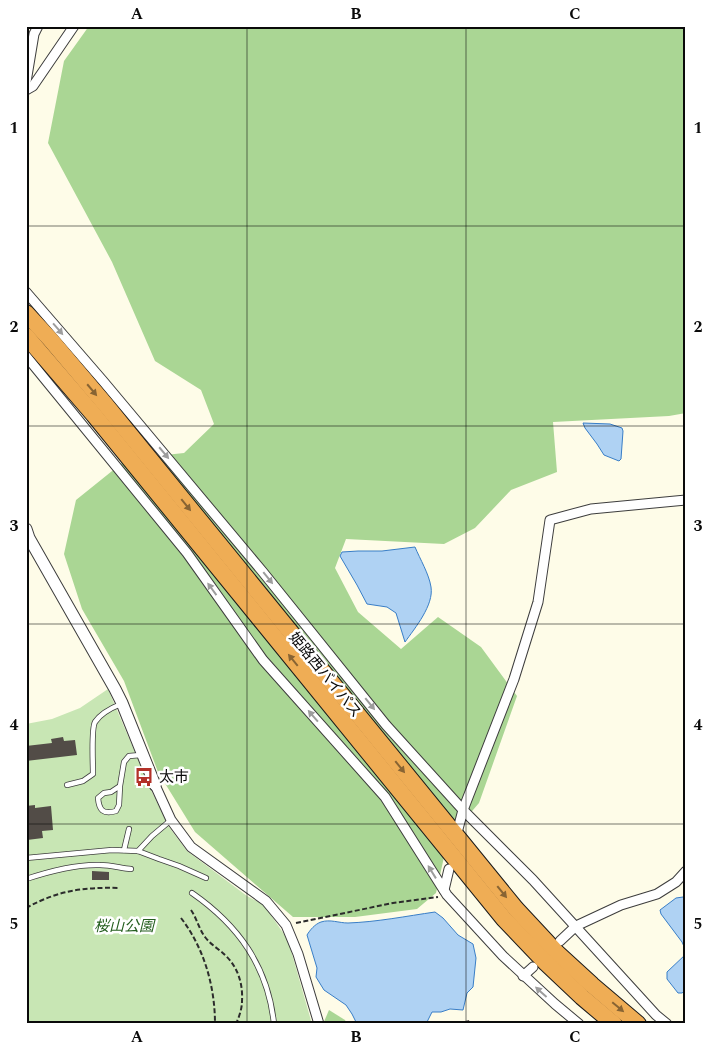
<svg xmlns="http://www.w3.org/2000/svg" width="712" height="1050" font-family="Spectral,'Noto Sans JP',serif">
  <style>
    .green { fill: #c8e6b4 }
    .forest { fill: #aad694 }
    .water { fill: #afd2f3; stroke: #397ec7 }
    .building { fill: #524c47 }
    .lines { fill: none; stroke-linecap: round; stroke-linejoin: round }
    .service-casing { stroke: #3d3d3d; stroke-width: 6 }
    .minor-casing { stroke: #3d3d3d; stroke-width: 11 }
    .tertiary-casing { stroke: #3d3d3d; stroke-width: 13 }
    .motorway-casing { stroke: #1b1b1b; stroke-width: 18 }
    .path { stroke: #2c2c2c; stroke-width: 2; stroke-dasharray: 5 2.5; stroke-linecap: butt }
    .service { stroke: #fff; stroke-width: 4.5 }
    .minor { stroke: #fff; stroke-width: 9 }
    .tertiary { stroke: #fff; stroke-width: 11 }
    .motorway { stroke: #efad55; stroke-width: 16 }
    .oneway { fill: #9d9d9d }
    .oneway2 { fill: #886433 }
    .grid { fill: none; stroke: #0a0a0a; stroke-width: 1; stroke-opacity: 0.55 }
    .labels { text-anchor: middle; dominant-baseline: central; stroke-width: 5; stroke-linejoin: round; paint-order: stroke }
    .street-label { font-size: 15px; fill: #0a0a0a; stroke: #fff }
    .poi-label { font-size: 15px; fill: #0a0a0a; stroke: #fff; text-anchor: start }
    .park-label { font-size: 15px; font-style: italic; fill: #245e1e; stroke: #fff }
    .neatline { fill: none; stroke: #0a0a0a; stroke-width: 2 }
    .grid-label { font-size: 16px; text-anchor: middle; font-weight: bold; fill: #0a0a0a }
  </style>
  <rect width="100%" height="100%" fill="#fefce8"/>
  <!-- green -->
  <polygon class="green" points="108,689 151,790 169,827 187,851 247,896 264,905 288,940 312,1024 26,1024 26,724 52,719 80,708"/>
  <!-- forest -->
  <g class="forest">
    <polygon points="89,26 686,26 686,413 669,416 553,422 557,472 511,490 475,528 444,544 346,539 335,568 358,612 401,649 438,617 481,647 517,696 479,803 448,839 436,893 417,909 355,917 293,917 195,832 158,772 124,681 82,609 64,554 76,500 127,459 184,453 214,424 201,390 155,361 112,262 48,143 64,61"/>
    <polygon points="329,1010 345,1020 347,1024 323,1024"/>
  </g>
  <!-- water -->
  <g class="water">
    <polygon points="583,423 610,424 622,428 623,431 621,459 619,461 604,455 597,444 585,428"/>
    <path d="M415 547C420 559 429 574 431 587 434 605 415 628 405 642L396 613 387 607 367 604 357 585 340 556 342 552 358 551H382Z"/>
    <polygon points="683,897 686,898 686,951 682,942 661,914 660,910 676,898"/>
    <path d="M435 912 443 918 458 935 473 944 476 958 473 987 467 993 463 1010 450 1009 441 1012H432L427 1022 425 1024H357L352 1014 346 1005 324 990 316 977 317 968 307 935C310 930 315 924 321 922 330 919 339 923 348 923 377 922 407 916 435 912Z"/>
    <polygon points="686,954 686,990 682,993 678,993 667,979 667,972"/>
  </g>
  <!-- building -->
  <g class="building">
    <polygon points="63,737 64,741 75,740 77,755 26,761 26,746 52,743 51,739"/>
    <polygon points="35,805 35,808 51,806 53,830 42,831 43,838 27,840 26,806"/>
    <polygon points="92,871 109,872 109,880 92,880"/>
    <polygon points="469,1020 470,1024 457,1024 457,1023"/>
  </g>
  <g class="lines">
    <!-- service casing -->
    <g class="service-casing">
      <g id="service">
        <path d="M67 785 83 781 93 774C93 763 91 729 95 722 101 713 111 708 121 704"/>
        <path d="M120 786 119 805 116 811C103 815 99 810 98 798L104 793 111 792 120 786 124 762 129 756 141 755"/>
        <polyline points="124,850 129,829"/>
        <polyline points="138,851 152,836 171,820"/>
        <polyline points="26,858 112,850 138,851 159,859 179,866 206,878"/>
        <path d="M26 879C50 871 75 864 100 865 110 865 121 868 131 869"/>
        <path d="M192 893C238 925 268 966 274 1024"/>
      </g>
    </g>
    <!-- minor casing -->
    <g class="minor-casing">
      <g id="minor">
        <polyline points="26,82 34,34 38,26"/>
        <polyline points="26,90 33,86 74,26"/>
        <polyline points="26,292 103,381 262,571 386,725 463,810 533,880 656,1015 667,1024"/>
        <polyline points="26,356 187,553 263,660 385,797 447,895 503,956 555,1004 579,1024"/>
        <polyline points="155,785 171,820 191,847 266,901 286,925 298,954 319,1024"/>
        <polyline points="458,829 463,810 514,679 538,602 550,520 591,509 686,500"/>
        <polyline points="444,890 449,869"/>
        <polyline points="560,941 576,926 621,905 657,894 676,882 686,871"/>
        <polyline points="523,976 533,967"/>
      </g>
    </g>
    <!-- tertiary casing -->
    <g class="tertiary-casing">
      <polyline id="tertiary" points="26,529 29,538 115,689 122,703 155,785"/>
    </g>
    <!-- motorway casing -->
    <g class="motorway-casing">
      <g id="motorway">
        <polyline points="26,313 50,339 105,404 516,909 557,953 592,985 638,1024"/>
        <polyline points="26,336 94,415 504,919 546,963 582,997 614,1024"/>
      </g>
    </g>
    <!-- path -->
    <g class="path">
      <path d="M26 908C59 890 84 887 120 888"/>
      <path d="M191 910C197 919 199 929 205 937 211 945 219 949 225 955 238 967 243 984 242 1001 242 1009 239 1017 236 1024"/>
      <path d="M181 918C204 948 215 986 215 1024"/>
      <polyline points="296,923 393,903 438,897"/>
    </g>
    <!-- service -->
    <use href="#service" class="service"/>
    <!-- minor -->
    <use href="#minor" class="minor"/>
    <!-- tertiary -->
    <use href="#tertiary" class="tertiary"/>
    <!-- motorway -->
    <use href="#motorway" class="motorway"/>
  </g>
  <!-- one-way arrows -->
  <defs><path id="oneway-solid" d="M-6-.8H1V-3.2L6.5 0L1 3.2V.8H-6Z" transform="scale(1.25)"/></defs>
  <g class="oneway">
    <use href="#oneway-solid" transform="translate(58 329) rotate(49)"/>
    <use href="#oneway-solid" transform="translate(164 453) rotate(50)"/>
    <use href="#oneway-solid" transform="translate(268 578) rotate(51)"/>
    <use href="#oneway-solid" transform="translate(212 589) rotate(-126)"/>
    <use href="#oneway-solid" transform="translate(370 704) rotate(51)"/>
    <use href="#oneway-solid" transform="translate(313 716) rotate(-131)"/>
    <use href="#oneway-solid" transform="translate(432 872) rotate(-122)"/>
    <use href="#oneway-solid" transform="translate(541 992) rotate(-138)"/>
  </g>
  <g class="oneway2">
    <use href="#oneway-solid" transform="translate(92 390) rotate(50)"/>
    <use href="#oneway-solid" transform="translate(186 505) rotate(51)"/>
    <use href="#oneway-solid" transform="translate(293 660) rotate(-129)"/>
    <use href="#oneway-solid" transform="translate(400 767) rotate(51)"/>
    <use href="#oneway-solid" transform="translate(502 892) rotate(51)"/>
    <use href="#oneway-solid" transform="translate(618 1007) rotate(40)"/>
  </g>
  <!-- grid -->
  <path class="grid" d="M247 26V1024M466 26V1024M26 226H686M26 426H686M26 624H686M26 824H686"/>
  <!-- icons -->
  <defs>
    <g id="bus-bare" transform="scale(1.5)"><path d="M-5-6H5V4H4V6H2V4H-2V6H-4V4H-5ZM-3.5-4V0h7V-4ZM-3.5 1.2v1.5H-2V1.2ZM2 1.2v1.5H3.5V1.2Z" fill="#b33229" stroke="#fff" stroke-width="2.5" paint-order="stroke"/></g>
  </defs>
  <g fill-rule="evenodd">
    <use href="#bus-bare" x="144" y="777"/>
  </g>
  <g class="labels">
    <!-- street labels -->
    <g class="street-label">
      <text transform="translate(325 675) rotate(51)">姫路西バイパス</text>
    </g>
    <!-- poi labels -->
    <g class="poi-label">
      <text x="159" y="777">太市</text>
    </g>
    <!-- park labels -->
    <g class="park-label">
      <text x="124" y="926">桜山公園</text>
    </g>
  </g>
  <!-- border -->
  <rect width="712" height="1050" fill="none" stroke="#ffffff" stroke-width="55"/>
  <rect x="28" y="28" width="656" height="994" class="neatline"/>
  <g class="grid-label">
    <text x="137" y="19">A</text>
    <text x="356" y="19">B</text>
    <text x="575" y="19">C</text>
    <text x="14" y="133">1</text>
    <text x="698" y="133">1</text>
    <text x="14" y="332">2</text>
    <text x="698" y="332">2</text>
    <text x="14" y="531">3</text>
    <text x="698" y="531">3</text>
    <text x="14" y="730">4</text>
    <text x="698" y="730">4</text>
    <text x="14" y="929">5</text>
    <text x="698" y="929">5</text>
    <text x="137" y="1042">A</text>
    <text x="356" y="1042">B</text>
    <text x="575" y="1042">C</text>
  </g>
</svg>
